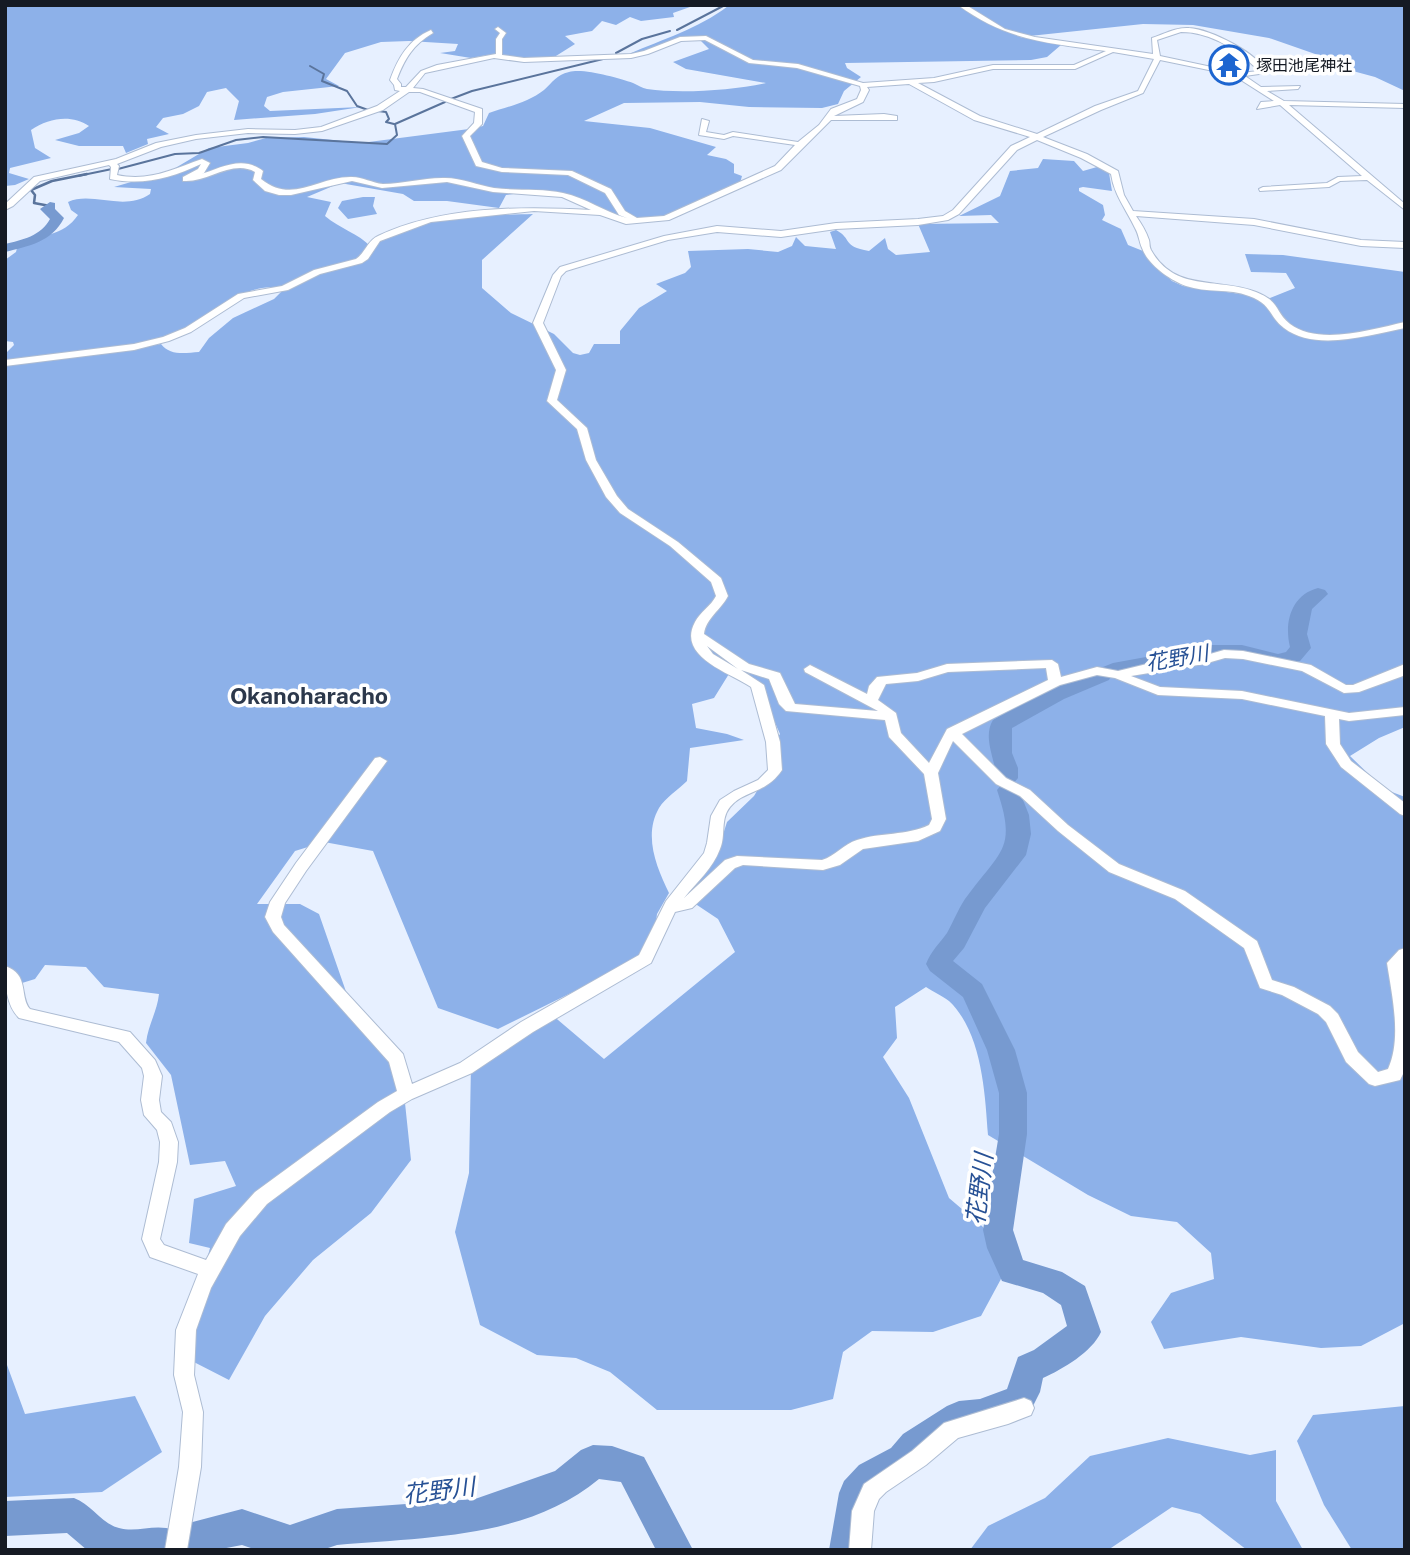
<svg xmlns="http://www.w3.org/2000/svg" width="1410" height="1555" font-family="'Public Sans','Noto Sans JP',sans-serif">
  <style>
    .forest { fill: #8db1e9 }
    .lines { fill: none; stroke-linecap: round; stroke-linejoin: round }
    .stream-far1 { stroke: #5a749c; stroke-width: 2 }
    .stream { stroke: #5a749c; stroke-width: 2.5 }
    .river { fill: #779ad0; fill-rule: evenodd }
    .minor-casing { stroke: #adbcd3; stroke-width: 2 }
    .minor { fill: #fff; fill-rule: evenodd }
    .labels { text-anchor: middle; dominant-baseline: central; stroke-width: 7; stroke-linejoin: round; paint-order: stroke }
    .far-poi-label { font-size: 16px; fill: #151a23; stroke: #fff; text-anchor: start }
    .water-label { font-size: 21px; font-style: italic; fill: #275195; stroke: #fff }
    .quarter-label { font-size: 23px; font-weight: bold; fill: #2c384b; stroke: #fff }
    .near-water-label { font-size: 24px; font-style: italic; fill: #275195; stroke: #fff }
  </style>
  <rect width="100%" height="100%" fill="#e7f0ff"/>
  <!-- forest -->
  <g class="forest">
    <path d="M5 5H707L690 7 673 13 674 17 641 21 630 17 616 25 602 21 592 31 565 36 575 44 548 61 488 55 471 58 440 53 455 51 458 44 409 41 381 42 345 53 326 79 339 86 283 92 267 97 264 106 270 111 361 107 315 114 234 120 239 101 226 88 207 92 199 106 183 114 163 118 156 127 169 134 147 139 148 144 126 153 123 146H79L55 140 79 133 89 126C71 114 49 118 31 130L35 148 51 158 10 168 9 173 29 179 15 185 5 186Z"/>
    <path d="M725 5H1405V91L1375 77 1338 67 1318 55 1269 38 1193 25 1143 24 1020 37 1061 45 1047 57 1031 60 845 63 847 68 861 77 844 91 838 104 822 108 749 107 700 102 624 103 584 121 650 128 716 147 707 155 726 159 734 164V173L742 176 740 183 661 217 628 220 563 194 543 190 506 195 499 208 447 201H414L403 194 340 183 307 197 331 202 325 216C340 229 358 233 371 247 376 243 381 236 387 233 423 216 493 215 533 214L482 260V288L511 313 554 334 573 353 580 355 589 353 594 344H620V331L639 308 667 291 656 284 685 273 691 267 688 251 748 249 778 252 792 246 796 237 805 246 836 249 830 232 836 230C853 239 841 246 869 251L885 238 888 249 896 255 930 252 918 224 999 223 991 215 959 216 1000 196 1010 171 1038 168 1043 159 1074 161 1083 171 1097 167 1109 173 1112 191 1083 187 1079 188V191L1103 205 1105 215 1102 220 1121 229 1128 245 1143 251 1172 281 1183 286 1270 298 1295 288 1286 273 1251 272 1245 254 1283 255 1405 272V727L1379 738 1350 756 1384 789 1405 797V1323L1361 1346 1321 1348 1241 1337 1164 1349 1151 1322 1171 1293 1214 1279 1211 1253 1177 1222 1131 1216 1088 1195 988 1135C985 1093 982 1032 949 1001 943 996 933 992 926 987L895 1007 897 1038 883 1057 909 1098 949 1198 983 1227 1008 1266 981 1316 933 1332 872 1331 843 1352 833 1399 791 1410H657L610 1372 576 1358 537 1355 480 1325 455 1232 469 1173 471 1064 551 1014 604 1059 735 952 718 919 685 897 716 856 727 822 754 796 770 769 773 744 780 734 764 698 732 669 714 698 692 704 696 728 727 734 744 740 690 748 687 781C679 789 665 798 659 808 643 836 657 868 669 893L657 914 652 953 498 1029 438 1008 373 851 324 842 295 851 257 904H300L319 914 351 1006 403 1084 411 1160 371 1213 313 1260 265 1316 229 1380 188 1359 191 1319 210 1248 189 1243 194 1199 236 1186 225 1161 190 1165 171 1075 146 1043C148 1025 157 1012 159 994L104 987 86 967 45 965 35 979 22 983 5 967V365L161 344C170 356 185 353 199 352L209 338 233 318 274 299 283 290C254 276 206 318 181 331 131 354 60 354 5 360V354L14 345 13 342 5 341V260L16 252 18 244C41 234 63 237 78 215L71 210 68 202C92 191 124 212 150 194L151 189 114 187 172 170 209 148 248 143 266 138 304 137 361 143 469 129 483 126 489 113C507 107 529 102 544 90 553 82 556 75 569 72 584 68 618 78 633 83 638 85 642 88 647 89 681 94 733 90 766 83L686 69 673 62 709 49 701 41 676 40 653 50 629 54C663 39 698 29 728 6Z"/>
    <polygon points="363,197 375,197 373,206 377,214 348,219 338,208 342,201"/>
    <polygon points="5,1326 7,1365 25,1414 135,1396 162,1452 102,1492 5,1497"/>
    <polygon points="1405,1406 1405,1550 1352,1550 1324,1505 1297,1441 1313,1415"/>
    <polygon points="1168,1438 1250,1455 1276,1450 1276,1501 1303,1550 1247,1550 1200,1514 1172,1507 1108,1550 970,1550 988,1526 1045,1498 1090,1456"/>
  </g>
  <g class="lines">
    <!-- stream-far1 -->
    <g class="stream-far1">
      <polyline points="677,30 725,5"/>
      <polyline points="616,53 642,39 670,31"/>
      <polyline points="310,66 324,74 322,81 347,91 357,106 368,110"/>
      <polyline points="451,99 472,91 603,59"/>
      <polyline points="378,111 386,112 389,119 386,122 394,124"/>
      <polyline points="118,169 175,154 199,153 236,140 263,137 387,144 397,135 395,124 445,102"/>
      <polyline points="78,176 112,169"/>
    </g>
    <!-- stream -->
    <polyline class="stream" points="50,206 34,203 35,195 31,190 52,181 87,174"/>
    <!-- river -->
    <g class="river">
      <path d="M50 202 55 203V209L64 218C52 242 29 246 5 252V244C22 240 41 236 50 219L40 209Z"/>
      <path d="M1318 588 1325 590 1328 594 1312 609 1307 634 1311 648 1300 661 1278 666 1244 657H1212L1112 675 1109 680 1064 699 1012 728V753L1018 768V778L1013 784 1019 790 1029 815 1031 834 1026 855 985 908 964 948 953 961 982 984 1015 1050 1027 1093V1134L1013 1230 1023 1260 1062 1272 1085 1286 1101 1332C1092 1352 1063 1369 1043 1378L1040 1392 1030 1412 980 1431 965 1432 927 1458 915 1472 883 1489 872 1501 865 1550H829L839 1493 844 1481 859 1465 891 1448 903 1434 947 1406 959 1401 980 1399 1007 1389 1018 1357 1034 1350 1067 1326 1061 1305 1043 1293 1002 1281 987 1248 983 1230 999 1134V1093L987 1050 963 997 930 971 926 964C931 951 939 944 947 933 954 921 959 906 968 895 1001 850 1017 849 997 790L1002 784 996 778C996 760 982 738 993 720L1048 689 1113 663 1212 645H1242L1278 654 1286 652 1290 647C1284 623 1291 595 1318 588Z"/>
      <path d="M593 1445 612 1446 644 1457 693 1550H656L621 1482 599 1479C527 1539 425 1537 337 1545L322 1550H257L242 1545 216 1550H188L179 1536 185 1524 242 1509 290 1525 337 1509 475 1499 555 1471 581 1450Z"/>
      <path d="M74 1498C91 1504 102 1524 119 1528 138 1533 155 1523 174 1530L179 1543 176 1550H87L67 1533 5 1536V1501Z"/>
    </g>
    <!-- minor casing -->
    <g class="minor-casing">
      <g id="minor">
        <path d="M958 5H966L1005 29 1035 37 1153 54 1152 38C1164 34 1176 27 1189 28 1210 29 1260 54 1266 73L1245 76 1261 87 1300 86 1298 89 1267 91 1284 101 1405 104V108L1289 105 1405 204V210L1367 180 1340 181 1329 187 1260 191 1259 189 1263 187 1327 183 1338 177 1362 176 1280 105 1257 109 1261 102 1274 101 1233 75 1160 60 1143 93 1101 110 1043 137 1087 154 1118 171 1124 195 1133 211 1254 219 1361 240 1405 242V248L1361 246 1254 225 1136 216C1141 223 1146 231 1149 240 1150 244 1149 246 1151 250 1175 293 1219 277 1256 292 1281 302 1274 311 1290 324 1319 346 1373 329 1405 322V328C1370 335 1315 352 1284 328 1268 316 1273 305 1249 296 1229 288 1206 293 1186 286 1170 280 1148 265 1142 248 1139 241 1139 235 1135 228 1126 209 1114 195 1111 174L1081 158 1037 140 1017 150 959 214 948 220 918 225 836 229 781 237 717 232 668 240 566 271 561 276 543 323 566 370 557 400 587 428 596 460 617 496 628 509 678 542 721 578 728 596C721 610 706 618 704 634L749 664 780 673 795 704 878 711 805 672 804 669 810 665 867 694 869 686 877 677 917 673 947 664 1052 660 1058 664 1061 677 1097 667 1118 671 1151 663 1203 656 1224 650 1243 651 1311 665 1346 685H1353L1405 664V674L1403 676 1359 692 1344 693 1302 671 1243 659 1225 658 1204 664 1131 676 1160 687 1242 691 1349 713 1405 707V715L1349 721 1339 719 1340 744 1351 761 1405 803V816L1400 814 1341 767 1326 744 1325 716 1242 699 1158 695 1115 678 1097 675 1060 685 962 734 1006 778 1030 790 1068 825 1119 864 1185 891 1257 941 1272 980 1294 987 1330 1006 1338 1014 1358 1052 1378 1072 1388 1069C1402 1038 1392 996 1387 963L1399 950 1405 948V1070L1400 1080 1375 1086 1369 1084 1346 1062 1326 1022 1318 1014 1282 995 1260 988 1244 948 1175 899 1109 872 1058 831 1020 796 996 784 953 741 938 773 946 819 940 831 918 841 863 849 840 865 823 870 743 865 735 868 692 908 675 912 651 963 533 1032 472 1073 412 1099 390 1112 267 1204 240 1236 211 1288 196 1330 194 1375 203 1412 201 1467 187 1550H165L179 1467 183 1412 174 1375 176 1330 198 1274 150 1257 142 1239 159 1162 160 1142 157 1130 144 1115 141 1100 144 1076 142 1068 119 1042 19 1018C6 1005 5 984 5 966 30 974 19 997 30 1009L130 1032 155 1060 162 1076 159 1100 161 1112 171 1122 178 1142 177 1162 160 1239 164 1245 206 1260 226 1224 255 1192 378 1102 397 1091 389 1062 273 932 265 917 270 902 296 863 375 758 380 757 387 761 306 871 285 903 281 917 284 925 403 1054 412 1084 460 1063 521 1022 639 955 666 901 704 853 707 843 711 816 720 800 734 791 758 780 768 770 766 742 751 687C731 673 676 657 695 622 700 612 711 606 716 596L711 582 670 546 620 513 606 497 586 460 577 429 547 401 556 370 533 323 553 275 560 267 664 236 717 226 781 231 836 223 918 219 943 216 953 210 1011 146 1030 137 974 120 909 84 867 87 869 90 863 102 834 116 884 114 897 116V120H831L781 170 669 220 626 224 600 215 534 211 431 222 380 241 368 259 362 263 320 274 288 290 244 298 191 332 169 341 134 350 5 366V360L134 344 163 337 185 328 238 294 282 286 314 270 356 259C365 253 368 240 378 236 441 206 523 206 591 210L562 197 493 192 447 182 382 188 352 181 291 195H279L265 191 253 180 255 172C232 159 208 183 183 181V177L198 169 201 164C171 178 143 186 110 179L111 167 109 165 40 181 13 206 5 210V204L34 177 116 159 156 143 196 135 248 129 295 130 321 127 377 106 400 91 395 90 394 85 390 80C398 58 408 40 431 30L433 33C413 45 405 58 397 79L401 84V87H406L421 71 437 65 496 54V39L500 33 495 29 498 27 506 33 502 39V55L524 58 631 54 644 51 680 37 706 36 753 60 798 64 863 83 934 78 993 65H1074L1106 51C1048 43 1007 41 958 5ZM1181 32C1211 32 1238 50 1259 71L1240 73 1160 56 1157 40ZM705 40 749 63 797 68 860 86 861 90 857 99 831 109 819 125 798 142 733 132 724 135 706 132 709 121 702 119 699 135 724 139 733 136 795 145 775 166 664 216 637 218 625 211 611 189 572 171 502 168 482 162 470 136 482 124V109L423 89 413 88 425 73 494 58 524 62 631 58 648 54 681 41ZM1113 52 1154 59 1138 91 1095 106 1037 134 980 116 918 83 934 82 993 69H1075ZM409 92H420L475 112 474 123 462 136 476 166 502 172 568 175 605 193 619 215 627 218C604 212 587 198 563 193 541 188 517 191 494 188 477 185 460 177 442 178 422 178 403 184 383 184 372 183 363 177 352 177 318 176 293 205 261 179L263 171C242 155 221 168 199 175L204 173 210 163 202 159C173 169 149 182 117 175L119 166 117 164 161 147 196 139 248 133 295 134 322 131 383 110ZM707 646 738 669 713 654ZM1046 668 1048 680 947 729 929 763 901 733 896 713 878 700 886 684 918 681 948 672ZM741 670 769 679 779 704 786 711 885 720 889 737 924 774 932 819 929 825C906 836 881 832 857 840 844 844 835 856 822 860L737 856 725 860 684 898C697 882 713 868 720 849 726 836 720 819 730 807 744 790 766 794 782 770L780 742 764 685Z"/>
        <polygon points="1024,1398 1031,1401 1034,1408 1031,1415 1008,1424 958,1438 926,1465 886,1492 879,1499 874,1511 871,1550 849,1550 852,1511 864,1484 912,1451 944,1423"/>
      </g>
    </g>
    <!-- minor -->
    <use href="#minor" class="minor"/>
  </g>
  <!-- icons -->
  <defs>
    <g id="temple-ring" transform="scale(2.0125)"><circle r="9.5" fill="#fff" stroke="#1d65d0" stroke-width="1.5"/><path d="M0-6L5-2H3V0L6.5 2.5H4V6H1.5V3h-3V6H-4V2.5H-6.5L-3 0V-2H-5Z" fill="#1d65d0"/></g>
  </defs>
  <g fill-rule="evenodd">
    <use href="#temple-ring" x="1229" y="65"/>
  </g>
  <g class="labels">
    <!-- far-poi labels -->
    <g class="far-poi-label">
      <text x="1256" y="65">塚田池尾神社</text>
    </g>
    <!-- water labels -->
    <g class="water-label">
      <text transform="translate(1177 658) rotate(-10)">花野川</text>
    </g>
    <!-- quarter labels -->
    <g class="quarter-label">
      <text x="309" y="695">Okanoharacho</text>
    </g>
    <!-- near-water labels -->
    <g class="near-water-label">
      <text transform="translate(979 1189) rotate(-83)">花野川</text>
      <text transform="translate(439 1490) rotate(-7)">花野川</text>
    </g>
  </g>
  <!-- border -->
  <rect width="1410" height="1555" fill="none" stroke="#151a23" stroke-width="14"/>
</svg>
